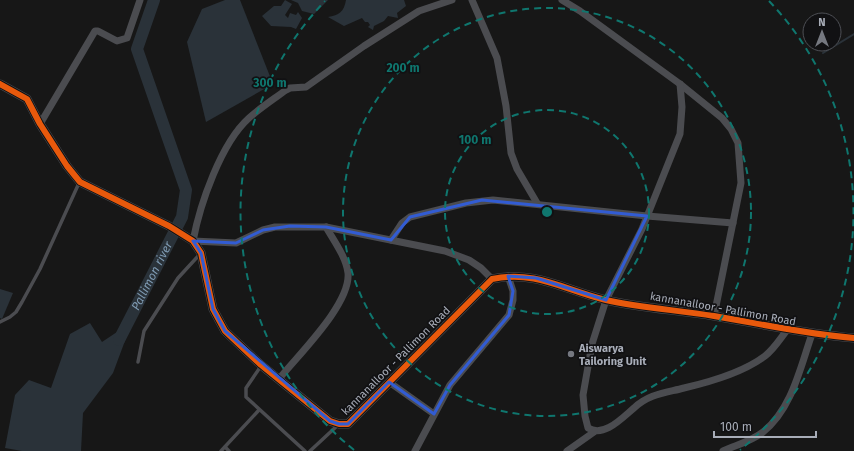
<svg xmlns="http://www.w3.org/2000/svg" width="854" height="451" font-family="'Fira Sans',sans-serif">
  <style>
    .water { fill: #2a3239 }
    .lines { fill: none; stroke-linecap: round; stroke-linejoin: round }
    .stream { stroke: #2a3239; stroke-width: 2 }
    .river { stroke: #2a3239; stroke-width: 12 }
    .service { stroke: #4b4c50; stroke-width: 3.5 }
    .minor { stroke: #4b4c50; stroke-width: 7 }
    .tertiary { stroke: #4b4c50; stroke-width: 9 }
    .cycleway-casing { stroke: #111113; stroke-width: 8 }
    .cycleway { stroke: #e8590c; stroke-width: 6 }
    .marked { fill: none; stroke: #325cd3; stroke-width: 3; stroke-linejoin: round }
    .ring { fill: none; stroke: #0f766e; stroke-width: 2; stroke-dasharray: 7 5 }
    .poi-dot { fill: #757880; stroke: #111113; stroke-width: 1.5 }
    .labels { text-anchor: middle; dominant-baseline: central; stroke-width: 3.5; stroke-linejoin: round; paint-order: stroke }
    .street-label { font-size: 11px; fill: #a8adb8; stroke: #111113 }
    .poi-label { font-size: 11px; font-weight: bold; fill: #a8adb8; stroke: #111113; text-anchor: start }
    .water-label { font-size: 12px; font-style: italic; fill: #7f9bb3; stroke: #111113 }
    .centre { fill: #0f766e; stroke: #111113; stroke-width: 2 }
    .ring-label { font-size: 12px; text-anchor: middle; font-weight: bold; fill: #0f766e; stroke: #111113; stroke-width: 3.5; stroke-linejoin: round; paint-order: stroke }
  </style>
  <rect width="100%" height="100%" fill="#171717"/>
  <!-- water -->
  <g class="water">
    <polygon points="225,0 240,0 273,84 206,122 187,42 202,9"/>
    <polygon points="285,0 292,4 285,15 288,18 290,13 296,15 298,12 302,18 296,29 291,27 271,26 262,16 274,6 281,6"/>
    <polygon points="291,0 328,0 314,14 302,11 298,3"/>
    <path d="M346 0H404L406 6 397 13 398 18 388 16 384 21 374 26 373 30 368 27 370 25 368 22H365L362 18 344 26 328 17C339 15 344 12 346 0Z"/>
    <polygon points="0,289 13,293 2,319 0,318"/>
    <polygon points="132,322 113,373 83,413 81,451 22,451 5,448 15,395 29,380 51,388 70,334 90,323 102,342"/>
  </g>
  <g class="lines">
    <!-- stream -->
    <polyline class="stream" points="823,53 854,34"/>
    <!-- river -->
    <path class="river" id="s1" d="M119 340 182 217 186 190 137 49 154 0"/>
    <!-- service -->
    <g class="service">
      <polyline points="0,322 10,317 16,312 22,302 40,269 79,183"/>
      <polyline points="138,362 144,331 178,278 200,254"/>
      <polyline points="261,366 246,388 246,397 305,451"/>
      <polyline points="225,447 229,451"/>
      <polyline points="221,451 259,410"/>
      <polyline points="310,451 338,425"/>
    </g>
    <!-- minor -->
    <g class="minor">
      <path d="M452 0 419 11 364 46 306 87 290 88 286 90C274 99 260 108 249 118 221 143 200 204 193 241L236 243 263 230 275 227H326L445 251 469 260 481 268 492 279"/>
      <polyline points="472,0 497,58 506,106 511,153 517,169 537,203"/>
      <polyline points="562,0 580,11 680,84 722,118 731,129 738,143 741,183 714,316"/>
      <path d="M680 84 682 107 680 134 642 229 606 300 592 344 583 395 585 416 588 428C604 438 622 418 634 408 649 394 665 393 684 388 710 382 744 372 765 356 774 349 780 339 787 330"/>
      <polyline points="40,124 95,31 98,31 117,41 127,38 140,0"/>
      <polyline points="391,240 402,223 410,217 466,203 493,200 647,216 733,223"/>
      <path d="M279 379C298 355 351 304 348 273 346 257 334 241 326 227"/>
      <polyline points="389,382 434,414"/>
      <polyline points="415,451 450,385 509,315 513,300 513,291 508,276"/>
      <polyline points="567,451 594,432"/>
      <path d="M723 451C736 445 752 441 763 432 792 409 800 368 812 334"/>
    </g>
    <!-- tertiary -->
    <path class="tertiary" d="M0 84 27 99 40 124 67 166 80 182 169 226 193 241 201 253 213 309 225 331 261 365 330 421 339 424H348L492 279C536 270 564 290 606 300 641 308 678 310 714 316 761 324 806 334 854 338"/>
    <!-- cycleway casing -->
    <g class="cycleway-casing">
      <path id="cycleway" d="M0 84 27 99 40 124 67 166 80 182 169 226 193 241 201 253 213 309 225 331 261 365 330 421 339 424H348L492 279C536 270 564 290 606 300 641 308 678 310 714 316 761 324 806 334 854 338"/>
    </g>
    <!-- cycleway -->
    <use href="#cycleway" class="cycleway"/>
  </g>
  <!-- marked area -->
  <path class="marked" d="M482 200 647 216 606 300 536 278 508 276 513 291 509 315 450 385 434 414 389 382 348 424H339L330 421 225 331 213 309 201 253 193 241 236 243 263 230 290 226 326 227 391 240 410 217Z"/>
  <!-- distance rings -->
  <g class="ring">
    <circle cx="547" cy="212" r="102"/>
    <circle cx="547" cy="212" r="204"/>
    <path d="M354 450A306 306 0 0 1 325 1M769 1A306 306 0 0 1 740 450"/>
  </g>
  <!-- markers -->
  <circle class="poi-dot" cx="571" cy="354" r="4"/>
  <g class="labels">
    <!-- street labels -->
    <g class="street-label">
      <text transform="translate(723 309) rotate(10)">kannanalloor - Pallimon Road</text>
      <text transform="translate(396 361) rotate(-45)">kannanalloor - Pallimon Road</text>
    </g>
    <!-- poi labels -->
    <g class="poi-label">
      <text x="579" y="348">Aiswarya<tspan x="579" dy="13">Tailoring Unit</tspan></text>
    </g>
    <!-- water labels -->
    <g class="water-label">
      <text stroke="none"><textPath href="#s1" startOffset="72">Pallimon river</textPath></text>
    </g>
  </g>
  <circle cx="547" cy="212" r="6" class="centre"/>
  <g class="ring-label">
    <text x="403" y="72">200 m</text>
    <text x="270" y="87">300 m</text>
    <text x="475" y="144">100 m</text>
  </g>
  <!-- north arrow -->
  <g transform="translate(822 32)"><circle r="19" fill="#111113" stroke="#4d4f55"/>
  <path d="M0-3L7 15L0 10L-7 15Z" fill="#757880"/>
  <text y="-6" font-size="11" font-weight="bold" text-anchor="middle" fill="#a8adb8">N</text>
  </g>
  <!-- scale -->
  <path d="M714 431v6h102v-6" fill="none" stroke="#a8adb8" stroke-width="2"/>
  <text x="720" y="431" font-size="12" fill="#a8adb8" stroke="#111113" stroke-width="3" paint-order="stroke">100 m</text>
</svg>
